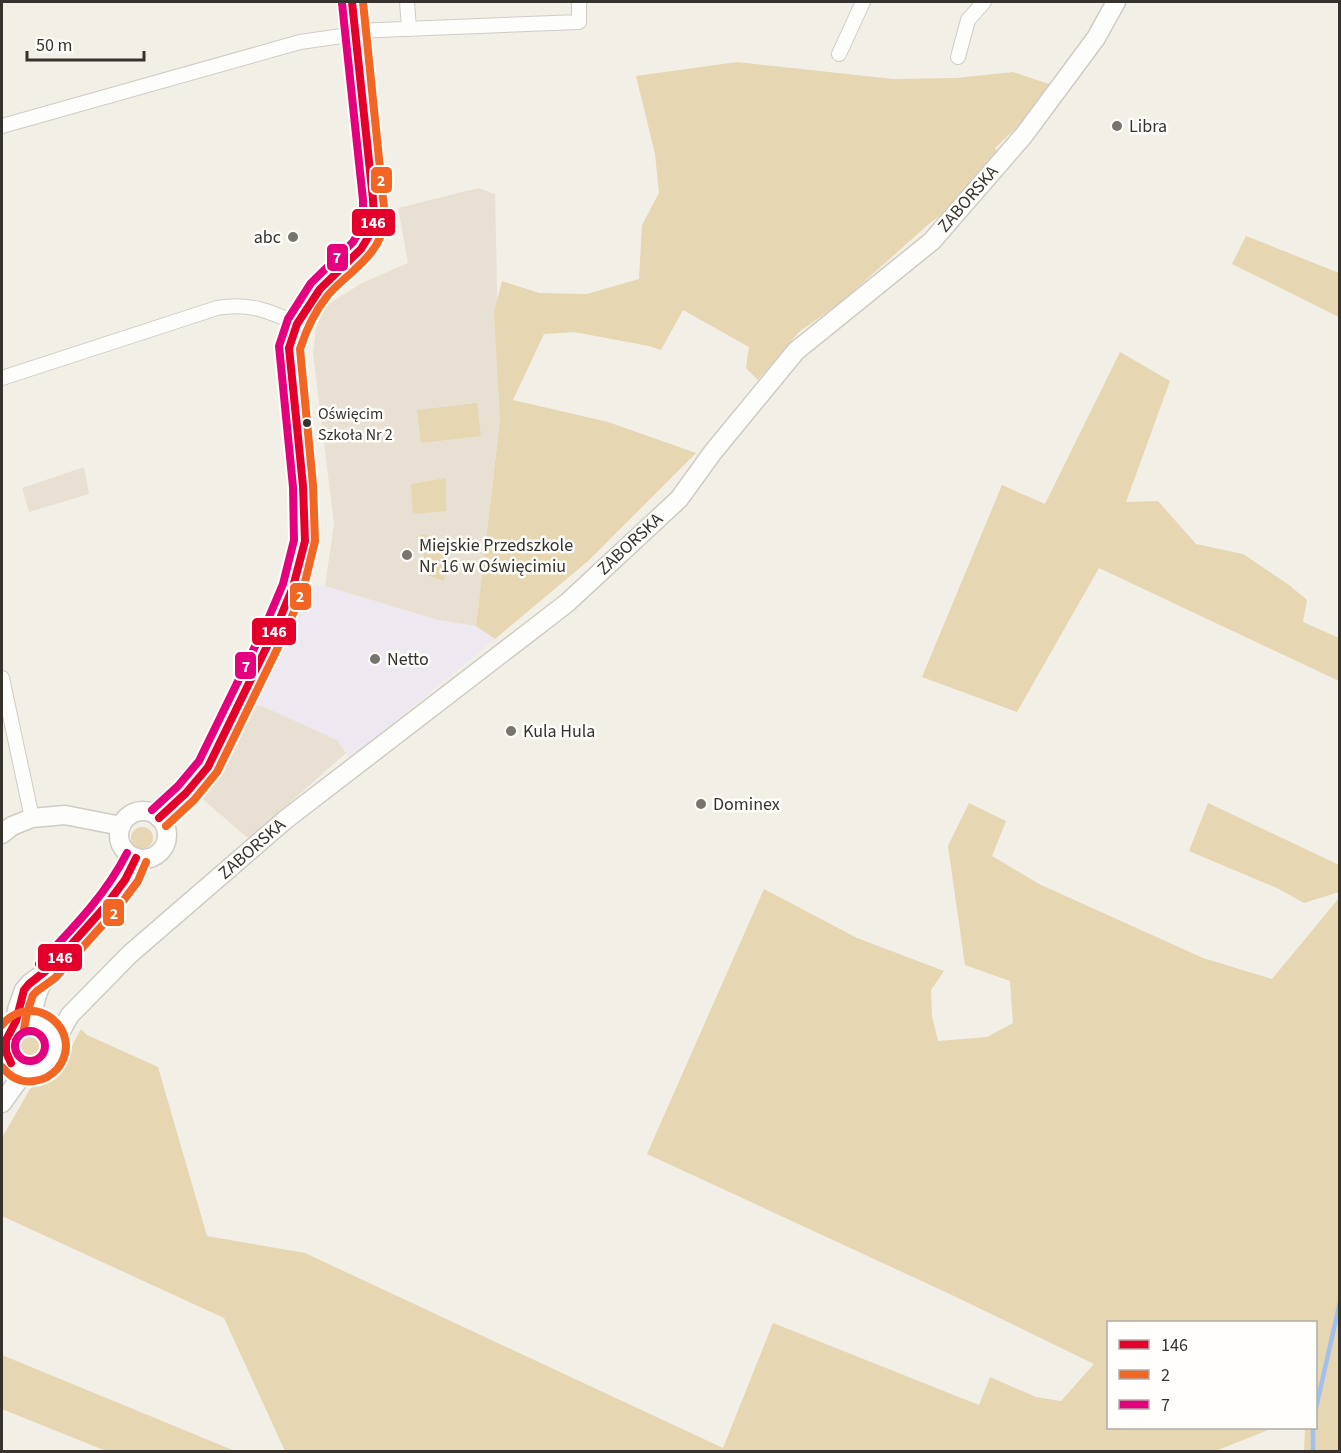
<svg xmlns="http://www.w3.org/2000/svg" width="1341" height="1453" font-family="'Source Sans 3',sans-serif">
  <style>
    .commercial { fill: #eee8f0 }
    .built { fill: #e8e1d3 }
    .green { fill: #e6d6b2 }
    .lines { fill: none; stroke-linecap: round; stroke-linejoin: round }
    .stream { stroke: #a1c0ec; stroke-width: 4.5 }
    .street-casing { stroke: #ceccc5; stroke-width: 16 }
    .secondary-casing { stroke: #ceccc5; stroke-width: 21 }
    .street { stroke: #fdfdfb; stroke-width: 14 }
    .secondary { stroke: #fdfdfb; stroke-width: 18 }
    .bus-1-casing { stroke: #fffefb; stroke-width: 12 }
    .bus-2-casing { stroke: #fffefb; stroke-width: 12 }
    .bus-3-casing { stroke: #fffefb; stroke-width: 12 }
    .bus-1 { stroke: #e4002b; stroke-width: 8 }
    .bus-2 { stroke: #f26522; stroke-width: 8 }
    .bus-3 { stroke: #e5007d; stroke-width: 8 }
    .poi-dot { fill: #78756f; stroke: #fffefb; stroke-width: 2 }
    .bus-dot { fill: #36332e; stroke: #fffefb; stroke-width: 2 }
    .labels { text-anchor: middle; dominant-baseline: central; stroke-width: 5; stroke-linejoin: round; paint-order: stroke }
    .bus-label { font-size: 16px; fill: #36332e; stroke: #fffefb; text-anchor: start }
    .poi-label { font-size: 18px; fill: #36332e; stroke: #fffefb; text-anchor: start }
    .street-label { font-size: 18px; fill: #36332e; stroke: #fffefb }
    .line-badge { stroke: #fffefb; stroke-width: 2 }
    .badge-label { font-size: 16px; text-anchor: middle; font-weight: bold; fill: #fff }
  </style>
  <rect width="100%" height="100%" fill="#f2efe7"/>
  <!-- commercial -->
  <polygon class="commercial" points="305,585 325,586 438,620 476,626 495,639 350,758 337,740 247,704"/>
  <!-- built -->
  <g class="built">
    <polygon points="478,188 495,194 500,420 476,626 438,620 325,586 334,524 313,353 316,327 327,305 362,283 408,263 398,208"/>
    <polygon points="84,467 89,494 29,512 22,488"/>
    <polygon points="247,704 264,707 337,740 346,753 249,839 200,797"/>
  </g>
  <!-- green -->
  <g class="green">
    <polygon points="737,62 893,79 956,78 1013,72 1052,85 1030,115 995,148 999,155 952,207 930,223 840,303 799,332 758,380 746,368 749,347 683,310 661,350 649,346 574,332 544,334 513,400 608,422 696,453 588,561 495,639 476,626 500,420 494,312 502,281 539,293 587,294 639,279 642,225 659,193 655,154 636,76"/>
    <polygon points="1246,236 1339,273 1339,317 1232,264"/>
    <polygon points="1120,352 1170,381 1126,502 1158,501 1196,544 1243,554 1289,585 1307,600 1303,622 1339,638 1339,681 1099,568 1017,712 922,677 1002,485 1045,504"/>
    <polygon points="477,403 481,436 421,443 417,410"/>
    <polygon points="446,478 446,511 413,514 411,484"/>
    <polygon points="420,534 430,536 433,549 448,554 444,581 427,575"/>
    <polygon points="969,803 1006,821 992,856 1039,884 1203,958 1272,979 1339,898 1339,1451 1304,1451 1305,1428 1316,1428 1316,1322 1108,1322 1108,1428 1273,1428 1213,1452 285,1451 224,1318 2,1216 2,1138 30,1089 42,1081 63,1063 81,1029 87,1035 158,1067 207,1236 305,1253 723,1448 773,1323 979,1405 990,1377 1036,1397 1061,1401 1094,1364 954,1296 647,1154 764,889 857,938 944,971 931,990 932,1016 938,1041 987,1037 1013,1023 1010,981 965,965 948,846"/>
    <polygon points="1208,803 1339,865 1339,892 1304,903 1277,888 1189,851"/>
    <circle cx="142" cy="838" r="11"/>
    <circle cx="28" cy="1045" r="12"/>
    <polygon points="2,1355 235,1451 106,1451 2,1409"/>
  </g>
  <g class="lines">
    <!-- stream -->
    <g class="stream">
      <polyline points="1316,1408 1340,1302"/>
      <polyline points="1313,1452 1313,1428"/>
    </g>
    <!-- street casing -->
    <g class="street-casing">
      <g id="street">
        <polyline points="407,2 409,28"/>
        <polyline points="355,31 579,22 579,2"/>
        <polyline points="839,54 863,2"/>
        <polyline points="958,57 968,20 984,2"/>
        <polyline points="2,126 300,42 356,34"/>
        <path d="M2 378 217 308C248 302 270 311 297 324"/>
        <polyline points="2,678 32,818"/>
      </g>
    </g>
    <!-- secondary casing -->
    <g class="secondary-casing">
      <g id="secondary">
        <circle cx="143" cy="835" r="24"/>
        <polyline points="159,818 186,793 208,767 276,628 293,587 305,541 303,486 289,348 297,324 320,289 361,249 369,236 374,221 373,199 352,2"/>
        <polyline points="2,834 12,826 32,818 65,815 121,826"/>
        <circle cx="30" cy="1046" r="25"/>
        <path d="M34 1021C33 1001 37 992 46 975"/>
        <polyline points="14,1027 17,1010 24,990 30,983 47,971 109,902 129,875 136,858"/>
        <polyline points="55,1041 70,1015 130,954 285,820 567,603 679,499 713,452 796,351 932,241 1024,135 1096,38 1116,2"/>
        <polyline points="2,1103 25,1071"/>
      </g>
    </g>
    <!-- street -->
    <use href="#street" class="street"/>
    <!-- secondary -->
    <use href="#secondary" class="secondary"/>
    <!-- bus-1 casing -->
    <g class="bus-1-casing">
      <g id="bus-1">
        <polyline points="159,818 186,793 208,767 276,628 293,587 305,541 303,486 289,348 297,324 320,289 361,249 369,236 374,221 373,199 352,2"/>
        <polyline points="11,1063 6,1052 6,1040 16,1021 24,990 29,984 53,965 104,908 125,880 136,858"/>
      </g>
    </g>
    <!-- bus-2 casing -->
    <g class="bus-2-casing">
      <g id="bus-2">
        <path d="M166 826 194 800 217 772 285 633 303 590 315 541 313 485 300 349C306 330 315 311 328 295 348 272 381 255 384 222 385 214 384 205 383 198L363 2"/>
        <path d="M2 1025C33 988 86 1031 58 1068 52 1075 44 1080 34 1081 21 1083 10 1077 2 1067"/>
        <polyline points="24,1029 27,1013 33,995 37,991 55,978 117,909 138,881 146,862"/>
      </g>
    </g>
    <!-- bus-3 casing -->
    <g class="bus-3-casing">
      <g id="bus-3">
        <polyline points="152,810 178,786 199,761 266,624 283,584 294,540 293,487 279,346 288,319 311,283 353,242 359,232 363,220 363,200 342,3"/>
        <path d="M39 964C72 929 105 896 127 853"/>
        <circle cx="30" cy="1046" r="15"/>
      </g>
    </g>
    <!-- bus-1 -->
    <use href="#bus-1" class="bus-1"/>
    <!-- bus-2 -->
    <use href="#bus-2" class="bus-2"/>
    <!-- bus-3 -->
    <use href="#bus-3" class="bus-3"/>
  </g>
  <!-- markers -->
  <g class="poi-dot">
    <circle cx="1117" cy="126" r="6"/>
    <circle cx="293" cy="237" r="6"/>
    <circle cx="407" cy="555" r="6"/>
    <circle cx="375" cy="659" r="6"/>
    <circle cx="511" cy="731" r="6"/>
    <circle cx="701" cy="804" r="6"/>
  </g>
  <circle class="bus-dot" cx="307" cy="423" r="5"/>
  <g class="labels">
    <!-- bus labels -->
    <g class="bus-label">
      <text x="318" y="414">Oświęcim<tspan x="318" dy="21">Szkoła Nr 2</tspan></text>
    </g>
    <!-- poi labels -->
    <g class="poi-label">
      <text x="1129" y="126">Libra</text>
      <text x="281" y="237" text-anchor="end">abc</text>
      <text x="419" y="545">Miejskie Przedszkole<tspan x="419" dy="21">Nr 16 w Oświęcimiu</tspan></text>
      <text x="387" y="659">Netto</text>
      <text x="523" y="731">Kula Hula</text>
      <text x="713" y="804">Dominex</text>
    </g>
    <!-- street labels -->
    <g class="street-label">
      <text transform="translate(968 199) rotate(-49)">ZABORSKA</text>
      <text transform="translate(630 544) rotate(-43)">ZABORSKA</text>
      <text transform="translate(252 849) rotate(-41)">ZABORSKA</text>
    </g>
  </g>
  <g class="line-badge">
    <rect x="370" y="166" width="23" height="28" rx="6" fill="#f26522"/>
    <rect x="351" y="208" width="45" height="29" rx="6" fill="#e4002b"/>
    <rect x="326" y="243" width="23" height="29" rx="6" fill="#e5007d"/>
    <rect x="289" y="582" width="23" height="29" rx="6" fill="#f26522"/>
    <rect x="251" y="617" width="46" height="29" rx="6" fill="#e4002b"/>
    <rect x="234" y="651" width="23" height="29" rx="6" fill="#e5007d"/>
    <rect x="102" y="898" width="23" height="29" rx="6" fill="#f26522"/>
    <rect x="37" y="943" width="46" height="29" rx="6" fill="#e4002b"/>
  </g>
  <g class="badge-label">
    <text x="381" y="186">2</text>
    <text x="373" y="228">146</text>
    <text x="337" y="263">7</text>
    <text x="300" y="602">2</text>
    <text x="274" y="637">146</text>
    <text x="246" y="672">7</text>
    <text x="114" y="919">2</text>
    <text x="60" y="963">146</text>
  </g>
  <!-- border -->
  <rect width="1341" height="1453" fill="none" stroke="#36332e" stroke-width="6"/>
  <!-- legend -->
  <rect x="1107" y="1321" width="210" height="108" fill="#fffefb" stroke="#afada9" stroke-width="1.5"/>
  <rect x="1119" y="1340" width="30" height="9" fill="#e4002b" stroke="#afada9" stroke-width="1.5"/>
  <text x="1161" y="1351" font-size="18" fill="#36332e">146</text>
  <rect x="1119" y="1370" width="30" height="9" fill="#f26522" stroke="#afada9" stroke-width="1.5"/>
  <text x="1161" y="1381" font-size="18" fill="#36332e">2</text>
  <rect x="1119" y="1400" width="30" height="9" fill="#e5007d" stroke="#afada9" stroke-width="1.5"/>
  <text x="1161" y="1411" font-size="18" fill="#36332e">7</text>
  <!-- scale -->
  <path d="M27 51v9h117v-9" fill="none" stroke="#36332e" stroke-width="3"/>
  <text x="36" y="51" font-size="18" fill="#36332e" stroke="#fffefb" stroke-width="4.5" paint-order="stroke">50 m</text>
</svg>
